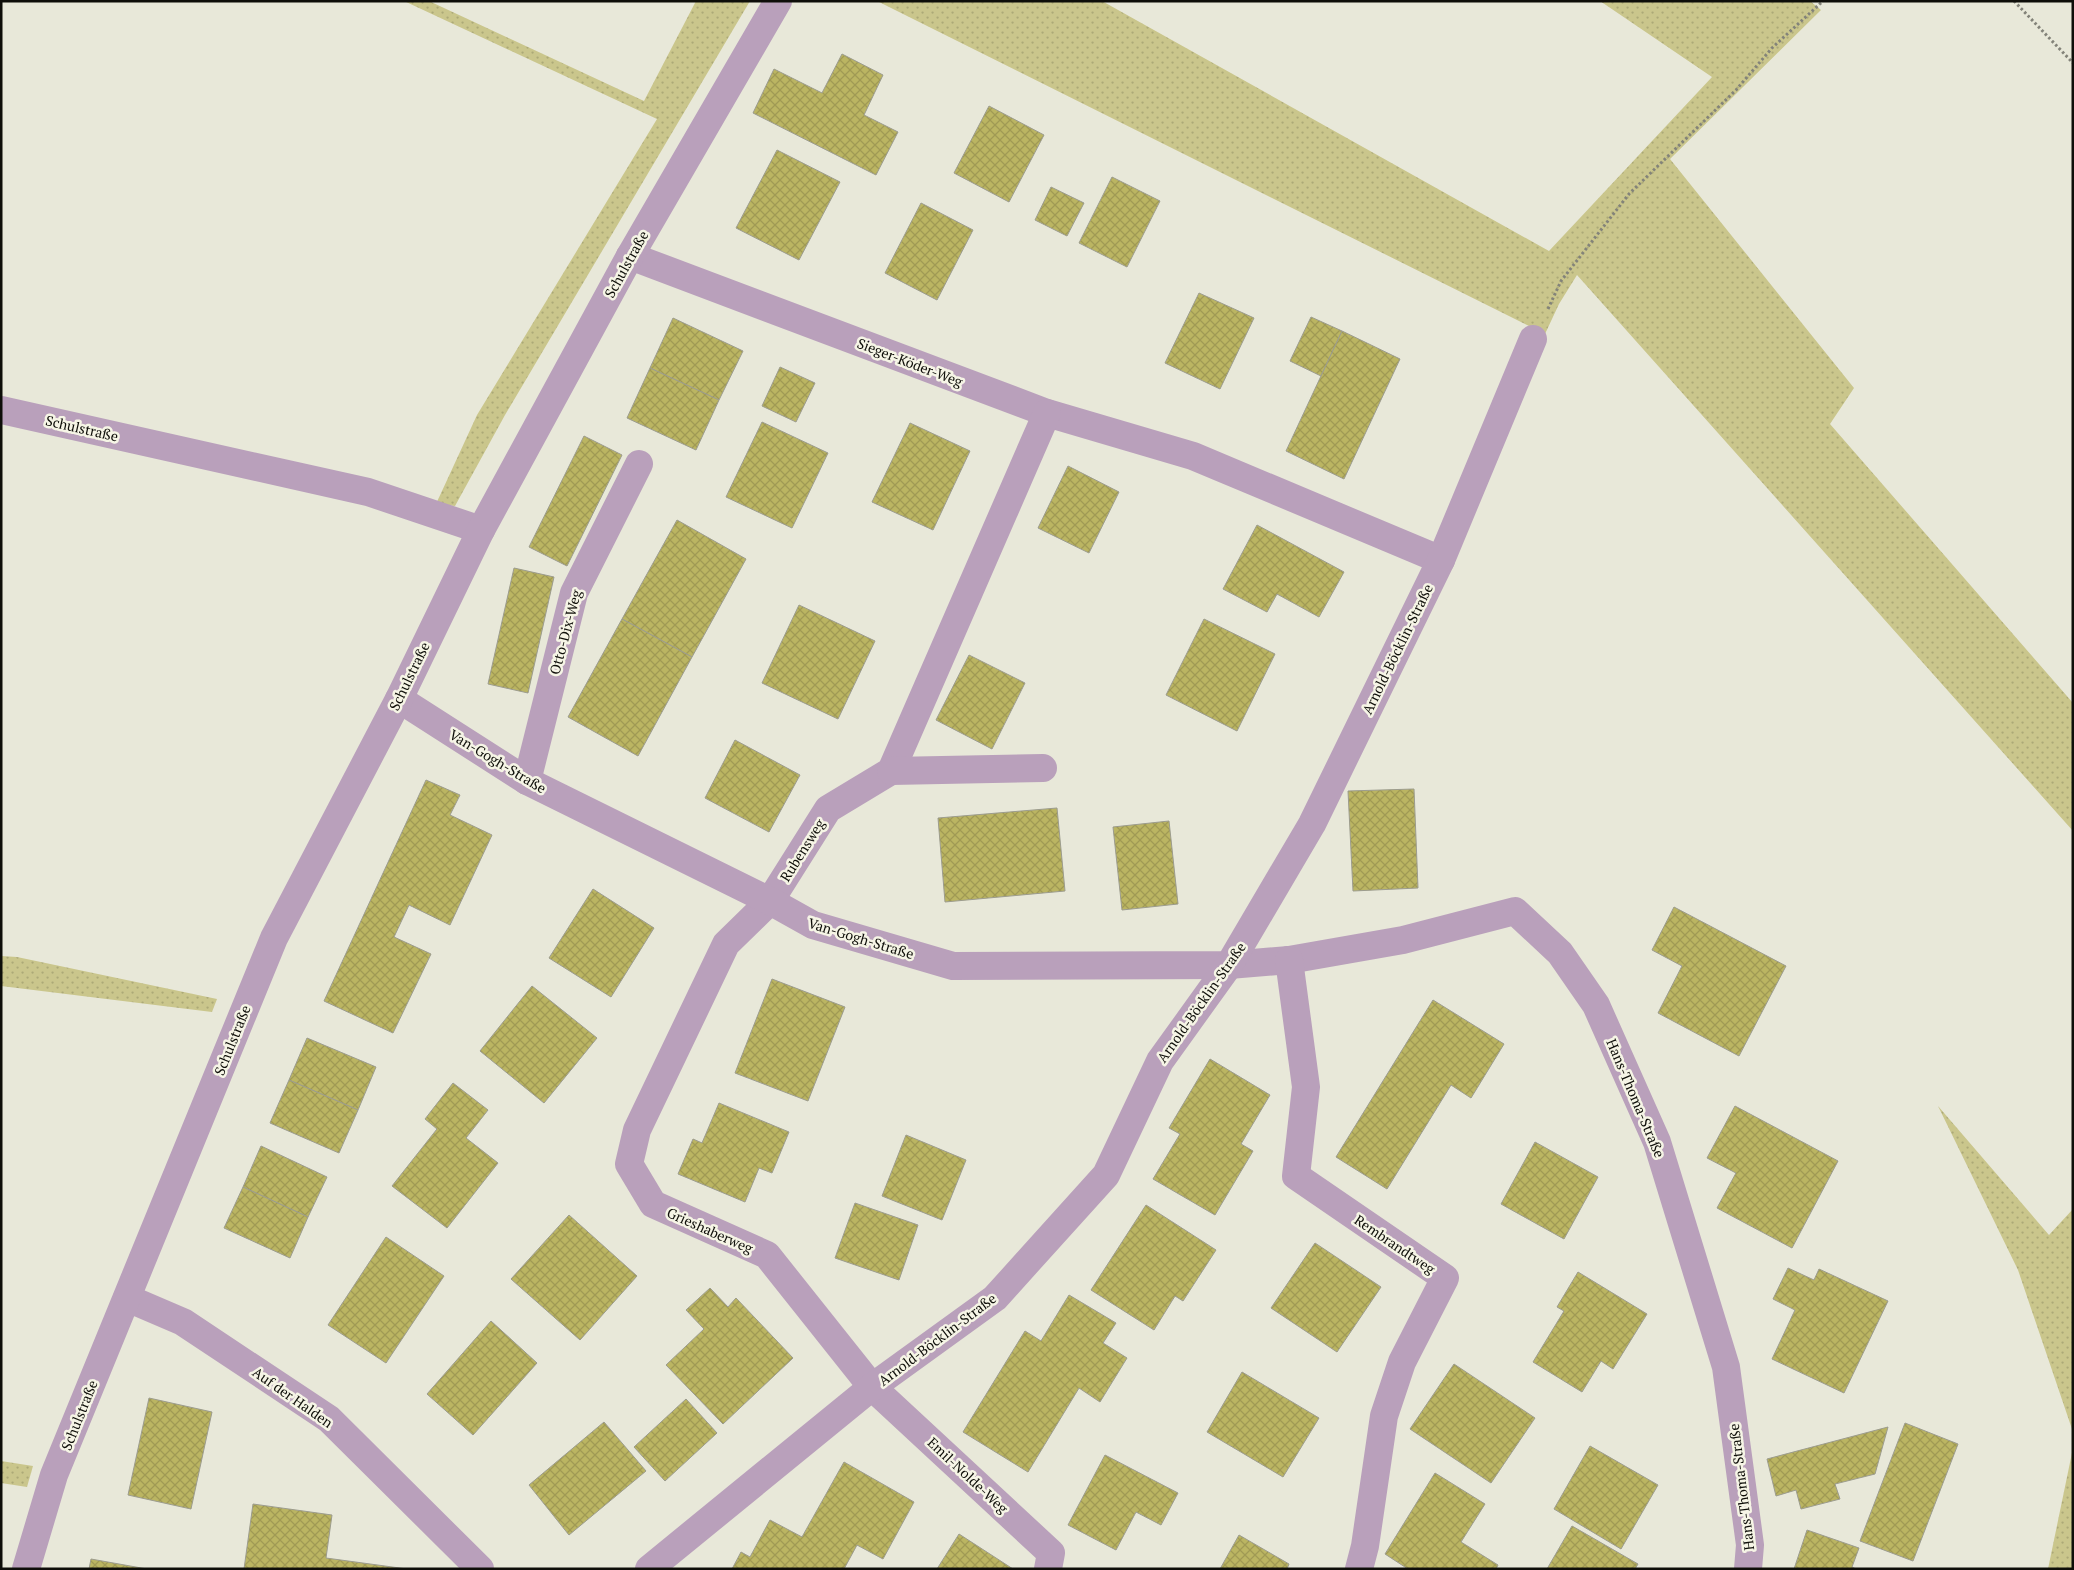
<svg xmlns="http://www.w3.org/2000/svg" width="2074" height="1570" font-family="'PT Serif',serif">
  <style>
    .grass { fill: url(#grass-dots) }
    .building { fill: url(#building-cross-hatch); stroke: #9c9c8e }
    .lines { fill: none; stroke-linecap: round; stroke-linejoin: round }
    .path { stroke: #838379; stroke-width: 3; stroke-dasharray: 2.5 2.5; stroke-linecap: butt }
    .minor { stroke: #b9a0bb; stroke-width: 28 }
    .labels { text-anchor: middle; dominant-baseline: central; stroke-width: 5; stroke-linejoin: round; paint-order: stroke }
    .street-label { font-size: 14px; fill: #0e0e09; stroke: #f6f5e6 }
  </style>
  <defs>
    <pattern id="grass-dots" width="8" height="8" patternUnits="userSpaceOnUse" patternTransform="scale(1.25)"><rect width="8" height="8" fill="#cac68c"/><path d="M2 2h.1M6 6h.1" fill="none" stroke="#aca977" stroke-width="1.8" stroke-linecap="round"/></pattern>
    <pattern id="building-cross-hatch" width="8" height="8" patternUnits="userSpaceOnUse" patternTransform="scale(1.25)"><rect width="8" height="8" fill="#bbb562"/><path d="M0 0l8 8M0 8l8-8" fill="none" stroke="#a09a54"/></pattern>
  </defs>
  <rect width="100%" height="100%" fill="#e8e8d9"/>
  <!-- grass -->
  <g class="grass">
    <polygon points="404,1 429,1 644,101 696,1 750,1 505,415 455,506 436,504 477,415 657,119"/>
    <polygon points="877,1 1102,1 1549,251 1712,77 1600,1 1810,1 1821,10 1670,159 1854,388 1830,424 2073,703 2073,831 1577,275 1559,304 1545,334"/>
    <polygon points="1,956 17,957 217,999 212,1012 1,986"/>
    <polygon points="1938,1106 2049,1235 2073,1209 2073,1432 2018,1270"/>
    <polygon points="2073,1448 2073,1569 2048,1569"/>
    <polygon points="1,1461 33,1466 27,1487 1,1483"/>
  </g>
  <!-- building -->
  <g class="building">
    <polygon points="842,54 883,75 864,115 898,132 876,175 753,113 774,69 822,93"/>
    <polygon points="989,106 1044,135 1009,202 954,173"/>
    <polygon points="777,150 840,182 799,260 736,228"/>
    <polygon points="1112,177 1160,201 1127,267 1079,243"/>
    <polygon points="1051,187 1084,203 1067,236 1035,220"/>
    <polygon points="921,203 973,230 937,300 885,273"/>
    <polygon points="1199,293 1254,318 1220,389 1165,363"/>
    <polygon points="1311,317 1342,331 1321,376 1290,361"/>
    <polygon points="673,318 743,351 719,400 650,368"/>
    <polygon points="1342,331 1400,359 1344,479 1286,451"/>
    <polygon points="780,367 815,383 796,422 762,406"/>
    <polygon points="650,368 719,400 696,450 627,418"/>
    <polygon points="762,422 828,453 792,528 726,497"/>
    <polygon points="910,423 970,451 933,530 872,502"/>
    <polygon points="584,436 622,455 567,566 529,547"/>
    <polygon points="1068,466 1119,492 1089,553 1038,528"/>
    <polygon points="677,520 746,559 692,657 622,619"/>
    <polygon points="1257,525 1344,572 1319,617 1277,594 1267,612 1223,589"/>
    <polygon points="514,568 554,577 528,693 488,684"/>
    <polygon points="799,605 875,641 838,719 762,683"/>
    <polygon points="622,619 692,657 638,756 568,717"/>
    <polygon points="1204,619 1275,654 1237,731 1166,695"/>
    <polygon points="969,655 1025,683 992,749 936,720"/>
    <polygon points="735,740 800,775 769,832 705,798"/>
    <polygon points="426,780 460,795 450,815 492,835 450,925 409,905 394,937 431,954 393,1033 324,1001"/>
    <polygon points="1414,789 1418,888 1353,891 1348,791"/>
    <polygon points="1057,808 1065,891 945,902 938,818"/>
    <polygon points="1169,821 1178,904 1122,910 1113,827"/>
    <polygon points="593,889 654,928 611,997 549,958"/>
    <polygon points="1674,907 1786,966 1739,1056 1658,1013 1682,966 1652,950"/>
    <polygon points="772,979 845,1007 808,1101 735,1073"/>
    <polygon points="532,986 597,1038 544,1103 480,1051"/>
    <polygon points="1433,1000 1504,1044 1471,1098 1451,1085 1387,1189 1336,1157"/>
    <polygon points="307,1038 376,1067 358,1110 289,1080"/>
    <polygon points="1210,1059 1270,1095 1241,1144 1253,1151 1215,1215 1153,1179 1180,1134 1169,1128"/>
    <polygon points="289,1080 358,1110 339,1153 270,1123"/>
    <polygon points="453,1083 488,1110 466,1138 498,1163 447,1228 392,1186 437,1129 425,1119"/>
    <polygon points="719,1103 789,1132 772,1173 759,1168 745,1202 678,1174 693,1139 702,1143"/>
    <polygon points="1735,1106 1838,1161 1792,1248 1717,1208 1736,1173 1707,1158"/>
    <polygon points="906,1135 966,1160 942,1220 882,1196"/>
    <polygon points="1535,1142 1598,1177 1564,1239 1501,1204"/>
    <polygon points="261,1146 327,1177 308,1217 243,1187"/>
    <polygon points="243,1187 308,1217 290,1258 224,1228"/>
    <polygon points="855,1203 918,1225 899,1280 835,1258"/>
    <polygon points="1146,1205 1216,1250 1183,1301 1175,1296 1154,1330 1091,1290"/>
    <polygon points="569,1215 637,1276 580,1340 511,1279"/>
    <polygon points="386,1237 444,1276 386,1363 328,1325"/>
    <polygon points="1315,1243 1381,1287 1337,1352 1271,1308"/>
    <polygon points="1788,1268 1814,1280 1819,1269 1888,1301 1844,1393 1772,1359 1795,1310 1773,1299"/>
    <polygon points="1578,1272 1647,1314 1613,1369 1601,1361 1582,1392 1533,1362 1564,1311 1557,1307"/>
    <polygon points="710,1288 728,1307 736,1298 793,1358 723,1424 666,1365 704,1329 686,1310"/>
    <polygon points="1069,1295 1116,1323 1103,1343 1127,1358 1100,1402 1079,1388 1028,1472 963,1432 1025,1331 1041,1341"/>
    <polygon points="491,1321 537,1363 473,1435 427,1394"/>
    <polygon points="1454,1364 1535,1418 1491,1483 1410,1429"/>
    <polygon points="1242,1372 1319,1418 1283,1477 1207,1432"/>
    <polygon points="149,1398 212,1412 191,1509 128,1495"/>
    <polygon points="686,1399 717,1433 665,1481 634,1447"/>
    <polygon points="604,1422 646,1471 569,1535 529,1485"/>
    <polygon points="1905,1423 1958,1444 1913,1561 1860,1541"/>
    <polygon points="1888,1427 1875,1474 1835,1484 1840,1499 1801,1509 1796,1490 1776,1496 1767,1459"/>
    <polygon points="1590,1446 1658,1485 1621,1549 1554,1509"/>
    <polygon points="1105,1455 1178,1493 1161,1525 1136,1512 1116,1550 1068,1525"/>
    <polygon points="844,1462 914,1502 883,1559 857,1545 844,1569 732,1569 741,1552 750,1557 770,1520 802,1537"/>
    <polygon points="1435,1473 1485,1504 1461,1542 1498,1565 1496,1569 1408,1569 1385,1554"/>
    <polygon points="253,1504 332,1515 326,1558 407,1569 244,1569"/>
    <polygon points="1572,1526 1638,1564 1635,1569 1547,1569"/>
    <polygon points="1807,1530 1859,1548 1852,1567 1856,1569 1794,1569"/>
    <polygon points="959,1534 1013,1569 937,1569"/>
    <polygon points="1239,1535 1289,1564 1287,1569 1220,1569"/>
    <polygon points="91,1559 147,1569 89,1569"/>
  </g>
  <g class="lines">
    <!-- path -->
    <g class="path">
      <polyline points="2014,1 2073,63"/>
      <polyline points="1548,309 1561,281 1629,194 1736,90 1772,48 1823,1"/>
    </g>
    <!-- minor -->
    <g class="minor">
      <polyline points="630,256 1047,413 1193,456 1441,560"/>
      <polyline points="1,410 368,492 481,530"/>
      <polyline points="1047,413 891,771 828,809 770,901 726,944 637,1130 629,1164 653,1204 767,1255 872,1387 1051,1553 1048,1569"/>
      <polyline points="399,699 527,781 770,901 813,925 953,966 1229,965 1289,960 1403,940 1515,911 1560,953 1596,1005 1657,1142 1726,1367 1750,1545 1748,1569"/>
      <polyline points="891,771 1043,768"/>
      <polyline points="527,781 574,593 639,464"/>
      <polyline points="1289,960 1306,1087 1296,1176 1445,1278 1402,1362 1384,1416 1365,1546 1359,1569"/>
      <polyline points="127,1298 183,1322 329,1419 480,1569"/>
      <polyline points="26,1569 54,1475 274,938 399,699 481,530 630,256 778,1"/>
      <polyline points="649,1569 872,1387 995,1298 1106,1175 1160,1061 1229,965 1312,824 1441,560 1533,339"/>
    </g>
  </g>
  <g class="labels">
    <!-- street labels -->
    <g class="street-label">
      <text transform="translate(626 264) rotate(-61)">Schulstraße</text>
      <text transform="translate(910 362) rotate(21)">Sieger-Köder-Weg</text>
      <text transform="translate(82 428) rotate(13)">Schulstraße</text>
      <text transform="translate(565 632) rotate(-75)">Otto-Dix-Weg</text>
      <text transform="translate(1397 649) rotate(-64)">Arnold-Böcklin-Straße</text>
      <text transform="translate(409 676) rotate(-64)">Schulstraße</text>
      <text transform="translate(498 761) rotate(31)">Van-Gogh-Straße</text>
      <text transform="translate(802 850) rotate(-58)">Rubensweg</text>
      <text transform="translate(861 938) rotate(17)">Van-Gogh-Straße</text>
      <text transform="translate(1201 1002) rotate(-55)">Arnold-Böcklin-Straße</text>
      <text transform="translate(232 1040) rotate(-68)">Schulstraße</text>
      <text transform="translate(1636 1098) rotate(67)">Hans-Thoma-Straße</text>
      <text transform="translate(710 1230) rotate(24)">Grieshaberweg</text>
      <text transform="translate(1395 1244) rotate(34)">Rembrandtweg</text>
      <text transform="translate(937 1339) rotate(-37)">Arnold-Böcklin-Straße</text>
      <text transform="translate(293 1397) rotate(35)">Auf der Halden</text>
      <text transform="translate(79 1415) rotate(-68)">Schulstraße</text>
      <text transform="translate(968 1475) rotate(43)">Emil-Nolde-Weg</text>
      <text transform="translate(1741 1487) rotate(-97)">Hans-Thoma-Straße</text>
    </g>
  </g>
  <!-- border -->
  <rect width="2074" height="1570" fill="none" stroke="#0e0e09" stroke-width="5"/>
</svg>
